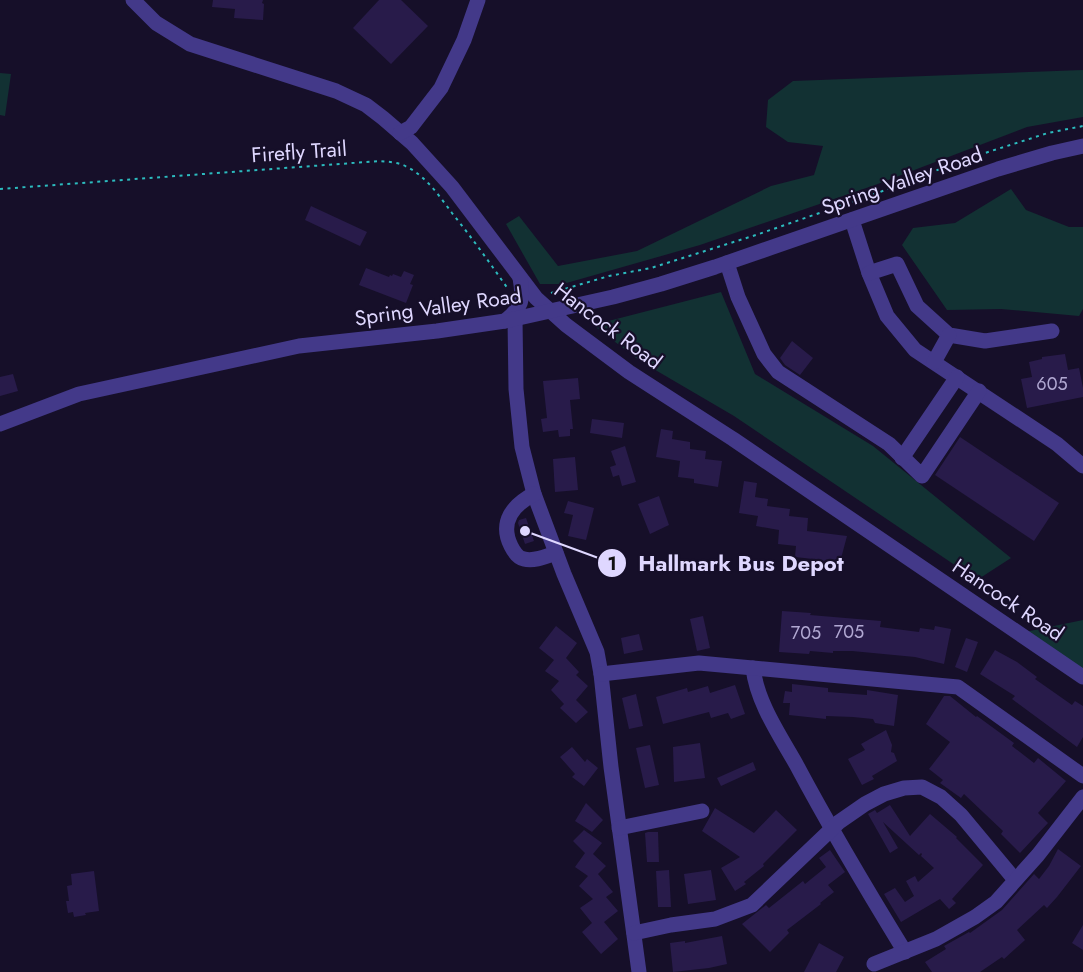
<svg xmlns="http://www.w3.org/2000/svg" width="1083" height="972" font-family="Jost,sans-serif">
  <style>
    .green { fill: #123133 }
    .building { fill: #281b4a }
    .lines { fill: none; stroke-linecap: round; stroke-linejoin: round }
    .path { stroke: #2cbbbe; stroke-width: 2; stroke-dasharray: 3 4.5; stroke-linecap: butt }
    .minor { stroke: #433989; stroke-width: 15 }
    .labels { text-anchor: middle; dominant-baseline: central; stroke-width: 4.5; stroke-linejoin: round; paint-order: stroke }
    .number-label { font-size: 18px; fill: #b1a8d2 }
    .street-label { font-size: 21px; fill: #dfd7ff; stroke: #160f29 }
    .leader { fill: none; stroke: #dfd7ff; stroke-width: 2 }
    .callout-dot { fill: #dfd7ff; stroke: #160f29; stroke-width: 2 }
    .mark-label { font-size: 18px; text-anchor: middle; font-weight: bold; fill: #111 }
    .callout-label { font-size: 22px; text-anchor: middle; font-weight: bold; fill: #dfd7ff; stroke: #160f29; stroke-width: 4.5; stroke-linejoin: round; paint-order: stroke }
  </style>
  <rect width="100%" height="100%" fill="#160f29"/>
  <!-- green -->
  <g class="green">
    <polygon points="1083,70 1083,117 1027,127 875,185 700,245 563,284 540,284 506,224 519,216 558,266 637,251 771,186 814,175 823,146 788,142 766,127 768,100 793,81"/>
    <polygon points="0,73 11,74 5,116 0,115"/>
    <polygon points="1011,189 1026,210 1069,227 1083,227 1083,309 1079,316 1001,309 947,310 902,245 913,228 955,223"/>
    <polygon points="721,292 755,374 873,446 1011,558 977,580 734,416 640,361 593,325"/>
    <polygon points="1083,620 1083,669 1025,632"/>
  </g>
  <!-- building -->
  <g class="building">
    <polygon points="213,0 263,0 262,3 264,4 263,20 234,18 235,9 212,7"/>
    <polygon points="379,0 401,0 428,26 391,64 353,28"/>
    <polygon points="311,206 367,232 360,246 305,220"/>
    <polygon points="366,268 389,277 390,275 392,276 393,274 401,277 404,271 414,275 410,284 413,285 406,303 359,285"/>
    <polygon points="792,341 813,358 800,375 785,365 780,358"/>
    <polygon points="1065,354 1068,370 1079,368 1083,388 1083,397 1027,408 1021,379 1032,377 1029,362 1042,359 1042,357"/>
    <polygon points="13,374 18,391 0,396 0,377"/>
    <polygon points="578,378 580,399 570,400 573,429 570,429 570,436 559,437 558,430 543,432 541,419 547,418 543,381"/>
    <polygon points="592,419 624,423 622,438 590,433"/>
    <polygon points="661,429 673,431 672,439 690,442 690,449 706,451 705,459 722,461 718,487 694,483 694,479 678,477 680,461 656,457"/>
    <polygon points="960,437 1059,503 1034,541 935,475"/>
    <polygon points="625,446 636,482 622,486 619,475 613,477 610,467 616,465 611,451"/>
    <polygon points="575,457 578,490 555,492 553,459"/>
    <polygon points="744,481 757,483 755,497 768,499 767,506 790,509 789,516 808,518 807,531 847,536 839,566 813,563 813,559 795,557 796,546 778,544 779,530 756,526 758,516 739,513"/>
    <polygon points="659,496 669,525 650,534 638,504"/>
    <polygon points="568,501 594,508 586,540 568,536 573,515 564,513"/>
    <polygon points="526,518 534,541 525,544 518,523 519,520"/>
    <polygon points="782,611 811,613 810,615 881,621 880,627 919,632 920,628 934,630 935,626 951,629 944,664 915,657 852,651 833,651 833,653 810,651 809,654 779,652"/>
    <polygon points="703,616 710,648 697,651 690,619"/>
    <polygon points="556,626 577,643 566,658 579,672 576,675 588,686 576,700 588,712 576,723 560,708 564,704 551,690 559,681 545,671 554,660 539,648"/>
    <polygon points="639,634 643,650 624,654 621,638"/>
    <polygon points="966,638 978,642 967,672 955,667"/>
    <polygon points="995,650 1017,662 1037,677 1035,679 1072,705 1075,701 1083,706 1083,737 1077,747 1012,699 1015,696 980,674"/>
    <polygon points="792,684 828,688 828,692 867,695 867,690 898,695 894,726 875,723 873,719 853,717 826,716 826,719 789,715 790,703 783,703 785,691 792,692"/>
    <polygon points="735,685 745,714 731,719 728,713 711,718 709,712 663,724 656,697 687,688 688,692 708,686 710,693"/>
    <polygon points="636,694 643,726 629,729 622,698"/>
    <polygon points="944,696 950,696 976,717 977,716 1014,743 1012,746 1034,763 1038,758 1066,781 1038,813 1048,823 1020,853 1001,834 1003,831 964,794 961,798 940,783 943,780 929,769 950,742 926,724"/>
    <polygon points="886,730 892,745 891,752 894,753 897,761 872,776 874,779 862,785 848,759 865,750 861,744"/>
    <polygon points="700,743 705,778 674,782 673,747"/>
    <polygon points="650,745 659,785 645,788 636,748"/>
    <polygon points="572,747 585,762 587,759 598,768 584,786 572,777 575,774 560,757"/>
    <polygon points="753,762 756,770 721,786 717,778"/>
    <polygon points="586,803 603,820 592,832 575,821"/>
    <polygon points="890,805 910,836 930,814 957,837 956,838 983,865 952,899 956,903 949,909 940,899 901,922 884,894 895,888 905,902 914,896 906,881 915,876 918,882 934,868 921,856 922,854 921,853 919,855 883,822 898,848 890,853 868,814 875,810 877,813"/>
    <polygon points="715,808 754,833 776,810 797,830 763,864 764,866 744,882 746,884 735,891 721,868 740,857 702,831"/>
    <polygon points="584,830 602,843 593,854 606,866 598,874 613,892 606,897 618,911 604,922 618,939 601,954 582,932 592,923 580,908 593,899 579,886 588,876 575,867 585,853 573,841"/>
    <polygon points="648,832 658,832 659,862 647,862 645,833"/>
    <polygon points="1058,849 1081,866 1057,897 1047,908 1044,905 1017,930 1025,940 1004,959 1002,957 980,972 932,972 925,962 946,949 944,946 969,932 970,933 1002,910 1034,874 1039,879 1049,866"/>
    <polygon points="830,850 845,872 828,885 834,892 820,903 821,904 787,930 789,933 770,952 742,924 766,905 769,908 803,881 805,884 826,867 819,858"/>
    <polygon points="669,870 671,907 658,907 656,871"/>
    <polygon points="711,870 716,900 688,904 684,874"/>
    <polygon points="94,871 99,911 85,913 86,915 74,917 73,912 68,913 66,901 69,901 67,886 72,885 71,874"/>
    <polygon points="1083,925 1083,950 1072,943"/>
    <polygon points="722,936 727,964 709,968 673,972 670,943 685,941 685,943"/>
    <polygon points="819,943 844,957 836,972 804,972"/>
  </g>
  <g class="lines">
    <!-- path -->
    <g class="path">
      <path d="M0 189 380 161C389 162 399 162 407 167 426 176 440 197 452 213 472 238 490 263 508 289"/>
      <polyline points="551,293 609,276 651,268 756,235 880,192 966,159 1048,133 1083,126"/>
      <polyline points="521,534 533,530"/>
    </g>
    <!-- minor -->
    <g class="minor">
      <polyline points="133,0 156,23 190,44 336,91 366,105 383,118 412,143 452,187 536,298 566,325 629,372 733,439 1083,677"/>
      <polyline points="400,133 411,127 441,88 464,40 478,0"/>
      <polyline points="852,220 869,273 887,316 915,350 1057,444 1083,466"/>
      <polyline points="727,263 738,297 764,354 778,372 889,444 922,476 979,391"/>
      <polyline points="869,273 897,264 917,306 949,335 985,341 1052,331"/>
      <polyline points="515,319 516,389 522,447 534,494 564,574 597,652 601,674 611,767 639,972"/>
      <path d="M505 321C522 307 524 300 520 278"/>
      <polyline points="934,362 949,335"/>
      <polyline points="0,424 79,394 299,346 437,331 505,321 613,297 661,284 715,267 998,169 1052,153 1083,146"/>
      <polyline points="902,458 957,377"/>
      <path d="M534 494C513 505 499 522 511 546 514 552 518 558 524 559 534 562 547 556 556 553"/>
      <path d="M753 668C757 702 779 734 796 764 830 828 867 890 905 952"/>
      <polyline points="601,674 699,663 958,687 1083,776"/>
      <polyline points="619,828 702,811"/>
      <polyline points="634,933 671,925 715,919 752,905 839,822 865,804 884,794 904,788 922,787 941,797 961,815 1015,880"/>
      <polyline points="874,964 936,939 975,917 996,902 1038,855 1083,797"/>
    </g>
  </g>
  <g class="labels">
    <!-- number labels -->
    <g class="number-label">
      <text x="1052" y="384">605</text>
      <text x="849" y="632">705</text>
      <text x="806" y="633">705</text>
    </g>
    <!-- street labels -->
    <g class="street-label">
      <text transform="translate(299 152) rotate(-4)">Firefly Trail</text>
      <text transform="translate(902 181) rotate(-19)">Spring Valley Road</text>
      <text transform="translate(438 307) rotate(-8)">Spring Valley Road</text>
      <text transform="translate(608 326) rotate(37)">Hancock Road</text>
      <text transform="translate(1008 600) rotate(34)">Hancock Road</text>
    </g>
  </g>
  <!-- callouts -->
  <path class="leader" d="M525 531L612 563"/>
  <g class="callout-dot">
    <circle cx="525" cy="531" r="6"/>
    <circle cx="612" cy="563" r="15"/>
  </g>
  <g class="mark-label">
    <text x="612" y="570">1</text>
  </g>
  <g class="callout-label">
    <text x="741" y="571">Hallmark Bus Depot</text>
  </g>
</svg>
